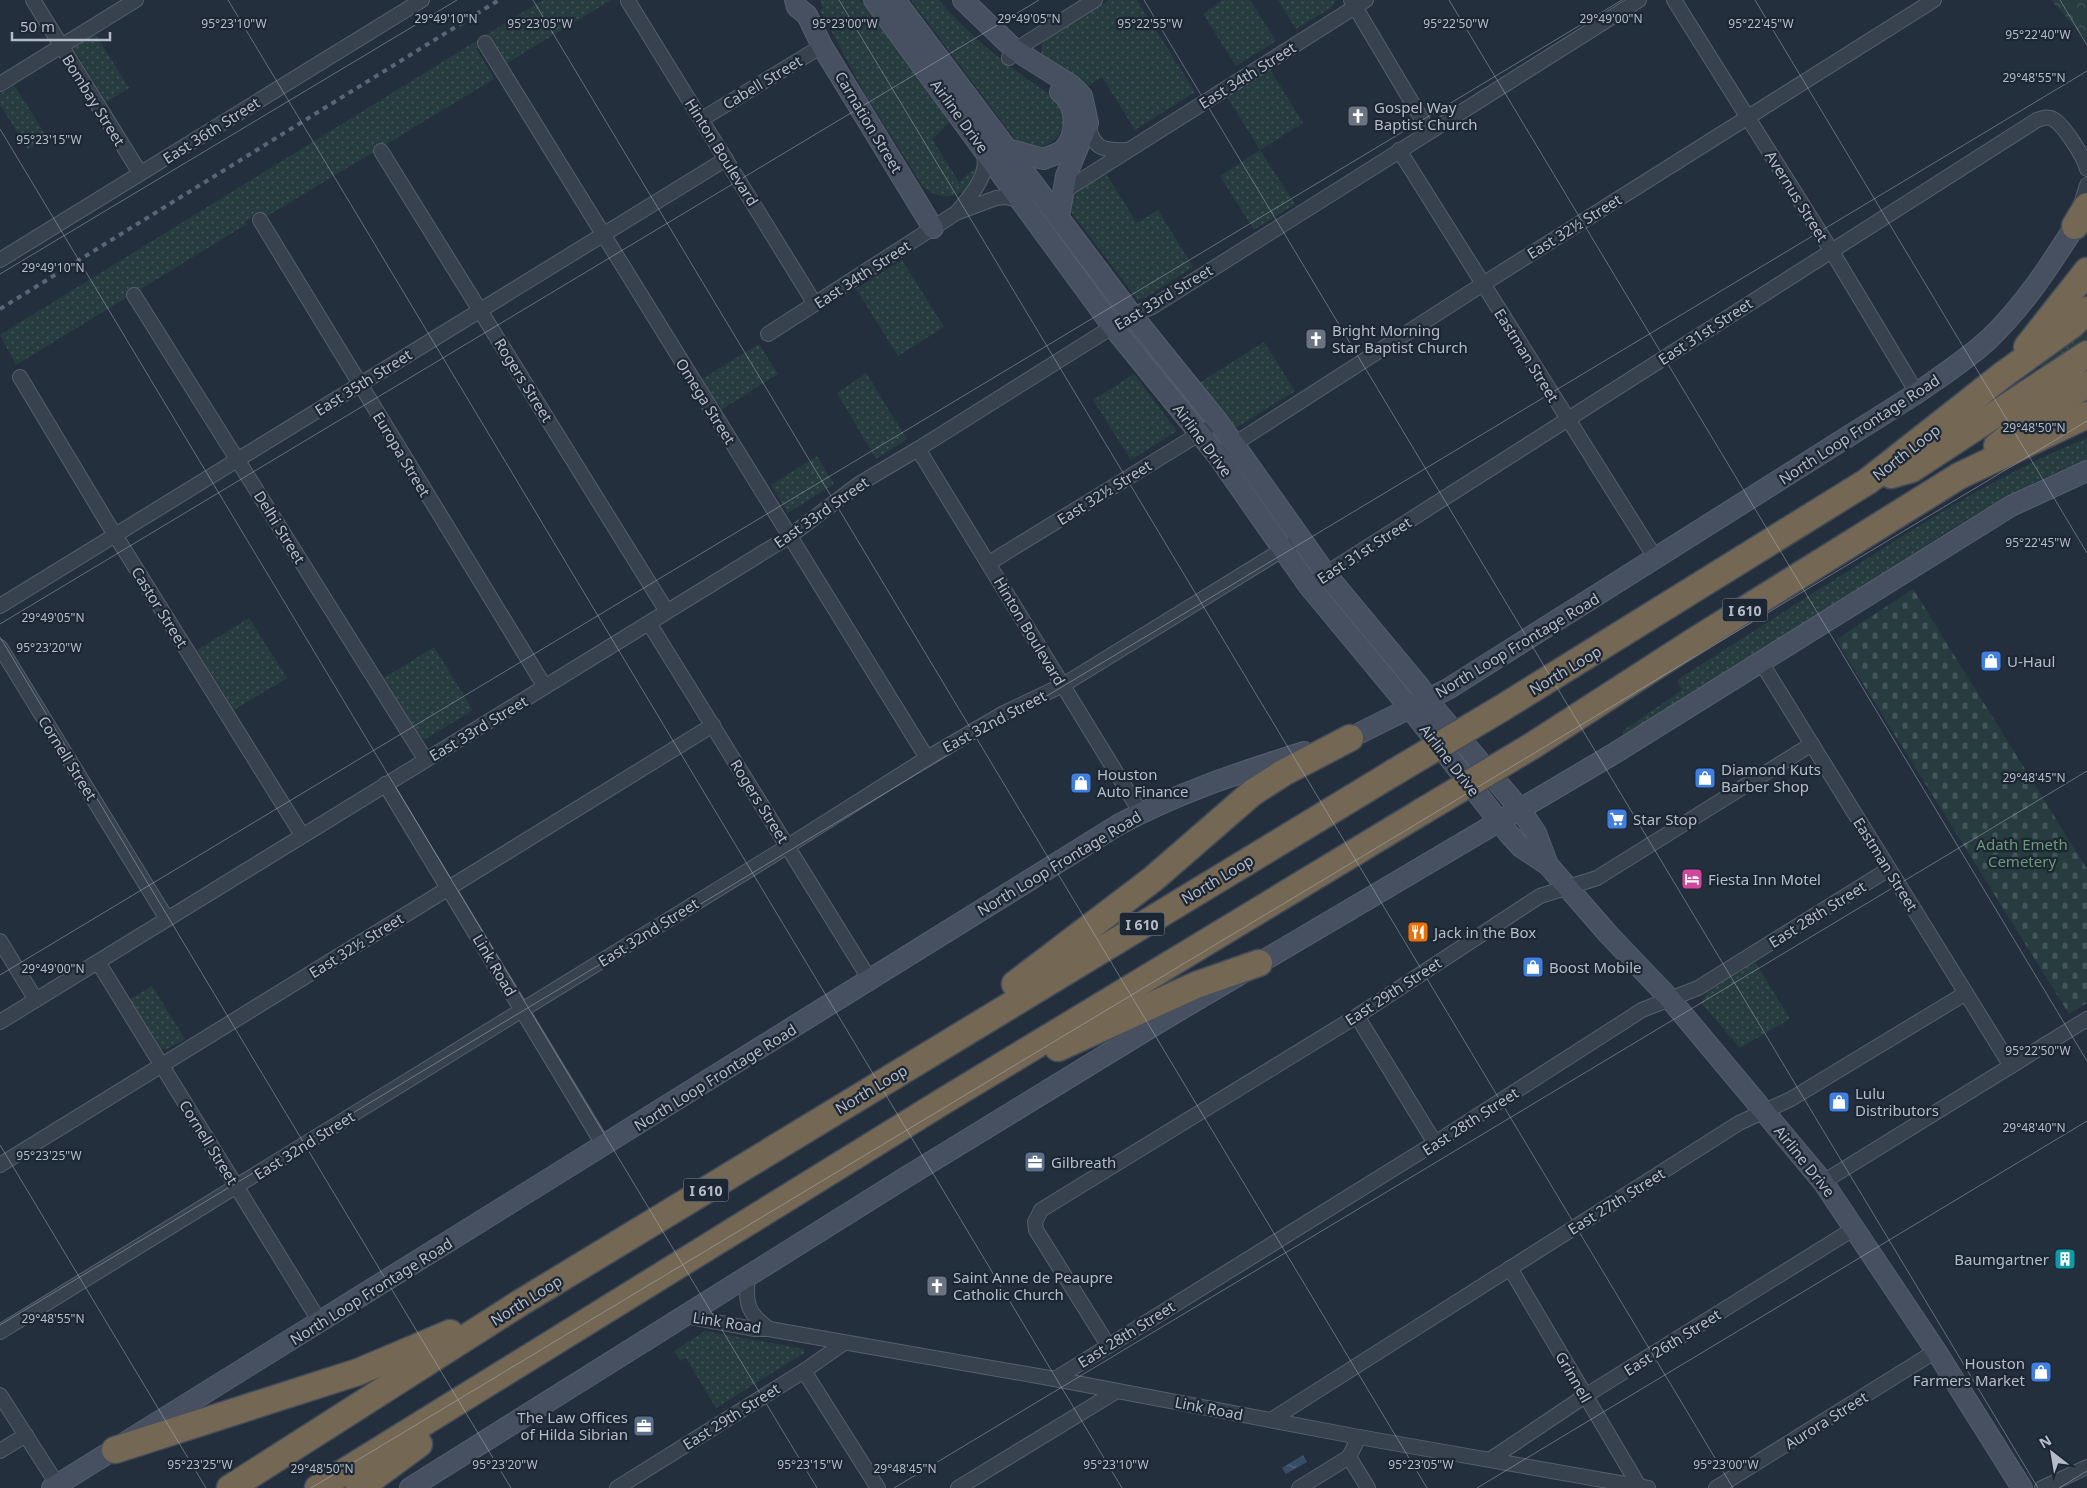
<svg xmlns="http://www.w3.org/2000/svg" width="2087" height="1488" font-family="'Noto Sans',sans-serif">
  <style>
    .grass { fill: url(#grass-dots) }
    .forest { fill: url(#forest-crowns) }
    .cemetery { fill: url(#cemetery-stones) }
    .water { fill: url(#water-ripples) }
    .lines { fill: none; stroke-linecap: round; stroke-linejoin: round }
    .street-casing { stroke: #565f6c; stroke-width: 16 }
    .secondary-casing { stroke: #565f6c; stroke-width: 22 }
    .highway-casing { stroke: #434c59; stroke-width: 29 }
    .street { stroke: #38414e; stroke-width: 14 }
    .secondary { stroke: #465061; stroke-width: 20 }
    .highway { stroke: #746855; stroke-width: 26 }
    .rail { stroke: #5a6575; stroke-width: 4; stroke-dasharray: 5 5; stroke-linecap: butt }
    .highway-bridge-casing { stroke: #434c59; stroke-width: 29; stroke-linecap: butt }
    .highway-bridge { stroke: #746855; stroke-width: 26 }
    .ticks { fill: none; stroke: #b4bcc9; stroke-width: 1; stroke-opacity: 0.45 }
    .labels { text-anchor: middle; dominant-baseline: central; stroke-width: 4.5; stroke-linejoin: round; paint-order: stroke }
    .shield { fill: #1d2633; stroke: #878f9c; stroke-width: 1 }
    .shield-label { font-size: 14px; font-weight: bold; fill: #b4bcc9 }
    .street-label { font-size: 15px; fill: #b4bcc9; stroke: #1d2633 }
    .poi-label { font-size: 15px; fill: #b4bcc9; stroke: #1d2633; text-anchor: start }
    .park-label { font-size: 15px; fill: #6b9a76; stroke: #1d2633 }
    .ticks-label { font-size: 12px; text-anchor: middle; fill: #b4bcc9; stroke: #1d2633; stroke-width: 4.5; stroke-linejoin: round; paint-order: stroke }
  </style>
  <defs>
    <pattern id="grass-dots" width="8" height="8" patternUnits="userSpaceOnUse" patternTransform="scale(1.25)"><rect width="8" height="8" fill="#263c3f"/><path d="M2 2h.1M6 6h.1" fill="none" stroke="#435659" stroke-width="1.8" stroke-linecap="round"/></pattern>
    <pattern id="forest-crowns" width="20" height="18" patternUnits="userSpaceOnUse" patternTransform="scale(1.25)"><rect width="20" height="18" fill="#263c3f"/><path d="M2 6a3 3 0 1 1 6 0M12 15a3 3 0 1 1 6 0" fill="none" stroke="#435659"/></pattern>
    <pattern id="cemetery-stones" width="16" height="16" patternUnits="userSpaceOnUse" patternTransform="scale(1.25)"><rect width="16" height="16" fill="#263c3f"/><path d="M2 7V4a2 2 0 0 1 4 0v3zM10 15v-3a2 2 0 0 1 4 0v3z" fill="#435659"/></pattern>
    <pattern id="water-ripples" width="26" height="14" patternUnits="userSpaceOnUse" patternTransform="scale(1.25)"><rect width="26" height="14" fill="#394c67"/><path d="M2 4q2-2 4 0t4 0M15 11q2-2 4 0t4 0" fill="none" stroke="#53647b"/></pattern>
  </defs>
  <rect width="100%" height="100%" fill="#242f3e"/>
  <!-- grass -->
  <g class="grass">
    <polygon points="543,0 611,0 504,65 489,41 476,48 494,79 264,218 260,212 245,221 247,224 16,365 0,335"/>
    <path d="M820 0H860L950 122 932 139 959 182 975 168C973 198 941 205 922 185L865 94 820 10 823 8Z"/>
    <path d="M911 0H939C974 41 1015 72 1060 101 1064 116 1067 130 1053 141 1049 144 1043 146 1040 150L1021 147Z"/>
    <polygon points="1109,0 1137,0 1195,92 1135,130 1102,77 1084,88 1041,55 1042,44 1047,38"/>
    <polygon points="1223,0 1250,0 1276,41 1236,66 1203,14"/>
    <polygon points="1278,0 1336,0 1331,8 1296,29"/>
    <polygon points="94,32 129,88 106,102 72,46"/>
    <polygon points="1269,68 1303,123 1260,150 1295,204 1254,230 1220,176 1260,150 1226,95"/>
    <polygon points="14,85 47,137 28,149 0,105 0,94"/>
    <polygon points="1104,171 1137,223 1158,210 1193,267 1145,298 1138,300 1068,208 1071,194"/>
    <polygon points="902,260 944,327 898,356 856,289"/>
    <polygon points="2087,322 2087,343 2043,369 2040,365"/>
    <polygon points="1264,342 1295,391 1234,429 1199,383"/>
    <polygon points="759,344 778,374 721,410 702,379"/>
    <polygon points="866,373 907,439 876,459 837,393"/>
    <polygon points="1134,374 1177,431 1131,460 1093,400"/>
    <path d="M2087 438V460C2009 488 1941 536 1872 580 1790 632 1707 684 1625 735L1623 734 1624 730 1682 690 1677 680C1740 640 1802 600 1865 560 1936 514 2008 470 2087 438Z"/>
    <polygon points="817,456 834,484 788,513 771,485"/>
    <polygon points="249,618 287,678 234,710 197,650"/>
    <polygon points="434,647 473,710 424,740 419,734 384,678"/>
    <polygon points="1755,962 1790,1019 1740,1048 1701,1003 1707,992"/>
    <polygon points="152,986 185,1039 167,1049 160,1048 129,1000"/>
    <polygon points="705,1331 804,1349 804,1353 716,1408 686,1358 681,1361 674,1351"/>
  </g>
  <!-- forest -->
  <polygon class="forest" points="2051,0 2087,0 2087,41"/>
  <!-- cemetery -->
  <polygon class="cemetery" points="1913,589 2087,869 2087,1003 2069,1014 1842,650 1837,639"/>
  <!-- water -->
  <polygon class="water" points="1303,1455 1307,1462 1286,1474 1282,1468"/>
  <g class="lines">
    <!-- street casing -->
    <g class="street-casing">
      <g id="street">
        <polyline points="33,0 140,173"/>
        <polyline points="1351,0 1429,131"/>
        <polyline points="1674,0 1831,250 1917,393"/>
        <polyline points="628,1 815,304"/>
        <polyline points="485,43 927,758"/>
        <polyline points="1009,58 1015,50 1095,0"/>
        <polyline points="0,84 136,0"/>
        <polyline points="702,119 822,46"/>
        <path d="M1088 123C1092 149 1104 151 1127 150"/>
        <polyline points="1399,150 1656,559"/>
        <polyline points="381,151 666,610"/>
        <polyline points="1064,191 1366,0"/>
        <path d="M958 211C972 194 991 173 983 151"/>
        <polyline points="2079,211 2087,185"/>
        <polyline points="260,220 545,687"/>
        <polyline points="0,260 422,0"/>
        <polyline points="134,295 425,759"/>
        <polyline points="768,334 956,213 996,198 1006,197 1023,201"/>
        <polyline points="20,377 107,522 302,835"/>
        <polyline points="1228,448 1483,284 1934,0"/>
        <polyline points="918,449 1141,813"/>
        <polyline points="989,563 1207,429"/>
        <path d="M1319 578 2037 120C2043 118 2047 116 2053 119 2064 125 2084 157 2087 169"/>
        <polyline points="0,606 726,159"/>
        <polyline points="649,623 870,980"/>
        <polyline points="0,647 167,919"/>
        <polyline points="1761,662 2011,1066"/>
        <polyline points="385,784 604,1146"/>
        <polyline points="0,941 36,1000"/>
        <polyline points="98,962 320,1322"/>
        <polyline points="1357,1016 1435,1143"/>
        <polyline points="0,1022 790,536 859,484 918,449 1101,334 1132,315 1152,307 1639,0"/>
        <polyline points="0,1165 713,725"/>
        <polyline points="1823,1182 2087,1019"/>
        <polyline points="1510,1268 1639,1486 1636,1488"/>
        <path d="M748 1276C745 1303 747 1313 769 1329"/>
        <polyline points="685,1316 754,1329 769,1329 1055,1379 1359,1437 1648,1488"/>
        <polyline points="0,1332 788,846 927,758 1004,713 1063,685 1300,539"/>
        <polyline points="1108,1345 1036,1230 1035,1222 1041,1210 1357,1016 1540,896 1597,878 1812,744"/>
        <polyline points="804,1371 878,1488"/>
        <polyline points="1055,1379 1435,1143 1642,1010 1698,988 1889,869"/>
        <polyline points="0,1395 57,1484"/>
        <polyline points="1271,1420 1739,1123 1791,1099 1966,993"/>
        <polyline points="0,1451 26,1435"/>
        <polyline points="1349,1457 1368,1488"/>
        <polyline points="1491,1459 1585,1396 1855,1228"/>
        <polyline points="617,1488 804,1371 844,1343"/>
        <polyline points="958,1488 1117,1391"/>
        <polyline points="1299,1488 1349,1457 1359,1437"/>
        <polyline points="1716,1488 1936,1351"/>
        <polyline points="2042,1488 2087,1467"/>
      </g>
    </g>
    <!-- secondary casing -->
    <g class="secondary-casing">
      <g id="secondary">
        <polyline points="795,0 797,7 807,15 822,46 933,228"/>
        <polyline points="874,0 1113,327 1217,455 1308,585 1409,707 1509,834 1521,847 1548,865 1609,935 1670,999 1823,1182 1936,1351 2022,1488"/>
        <polyline points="895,0 1132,315 1219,423 1326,574 1419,686 1435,709 1520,809 1536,833 1548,865"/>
        <polyline points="963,0 1015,50 1071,85 1082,96 1088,123 1066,176 1059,216"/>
        <path d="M1007 149 1043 159C1049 157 1059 154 1064 149 1078 134 1077 104 1060 92"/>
        <path d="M1336 742 1350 738 1448 689 1917 393C1941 376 1966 360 1988 340 2023 307 2049 267 2075 226"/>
        <path d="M52 1488 1118 825C1179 792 1239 773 1304 752"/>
        <polyline points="410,1488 903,1179 1161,1021 1610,756 2011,506 2087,471"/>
      </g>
    </g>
    <!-- highway casing -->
    <g class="highway-casing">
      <g id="highway">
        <polyline points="2075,226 2087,206"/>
        <polyline points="2027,347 2087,271"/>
        <polyline points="1997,446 2032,419 2087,384"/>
        <polyline points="1891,475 1912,469 2087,354"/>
        <polyline points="1502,708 1868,481 2004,374 2072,325 2087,310"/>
        <polyline points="1532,746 1693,642 1959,476 2087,415"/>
        <polyline points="1015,984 1153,879 1252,793 1283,773 1350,738"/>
        <polyline points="1058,1048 1196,985 1259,963"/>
        <polyline points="115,1450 358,1372 450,1333"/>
        <polyline points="230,1488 520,1303 1393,773"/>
        <polyline points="318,1488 942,1102 1423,811"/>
        <polyline points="359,1488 419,1444"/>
      </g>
    </g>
    <!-- street -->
    <use href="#street" class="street"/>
    <!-- secondary -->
    <use href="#secondary" class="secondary"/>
    <!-- highway -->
    <use href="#highway" class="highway"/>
    <!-- rail -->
    <polyline class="rail" points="0,309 499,0"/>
    <!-- highway-bridge casing -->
    <g class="highway-bridge-casing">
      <g id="highway-bridge">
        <polyline points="1393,773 1502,708"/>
        <polyline points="1423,811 1532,746"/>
      </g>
    </g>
    <!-- highway-bridge -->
    <use href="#highway-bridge" class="highway-bridge"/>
  </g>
  <!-- ticks -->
  <path class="ticks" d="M228 0 1122 1488M533 0 1427 1488M839 0 1733 1488M1144 0 2038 1488M1449 0 2087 1061M1755 0 2087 553M2060 0 2087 45M0 129 817 1488M0 274 457 0M0 624 1039 0M0 637 511 1488M0 975 1622 0M0 1145 206 1488M0 1325 2087 71M311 1488 2087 421M894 1488 2087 771M1477 1488 2087 1121M2059 1488 2087 1471"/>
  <!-- icons -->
  <defs>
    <g id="church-square" transform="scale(1.125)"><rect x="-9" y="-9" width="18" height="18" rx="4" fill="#6b7280" stroke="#1d2633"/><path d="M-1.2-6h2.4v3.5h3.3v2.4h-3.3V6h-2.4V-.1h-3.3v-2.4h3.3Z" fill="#fff"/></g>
    <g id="shop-square" transform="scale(1.125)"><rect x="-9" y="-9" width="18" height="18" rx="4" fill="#3f7fe0" stroke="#1d2633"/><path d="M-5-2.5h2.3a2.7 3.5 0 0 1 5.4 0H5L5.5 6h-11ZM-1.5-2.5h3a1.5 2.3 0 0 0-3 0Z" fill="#fff"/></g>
    <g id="supermarket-square" transform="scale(1.125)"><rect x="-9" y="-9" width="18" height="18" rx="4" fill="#3f7fe0" stroke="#1d2633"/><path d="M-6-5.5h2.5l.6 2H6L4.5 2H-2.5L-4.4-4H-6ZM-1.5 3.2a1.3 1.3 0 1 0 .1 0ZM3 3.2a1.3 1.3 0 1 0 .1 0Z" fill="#fff"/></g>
    <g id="hotel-square" transform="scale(1.125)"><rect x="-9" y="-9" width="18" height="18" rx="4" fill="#d1479c" stroke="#1d2633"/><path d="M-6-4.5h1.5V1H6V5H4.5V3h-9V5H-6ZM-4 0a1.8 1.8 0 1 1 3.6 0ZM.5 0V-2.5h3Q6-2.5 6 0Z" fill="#fff"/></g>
    <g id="restaurant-square" transform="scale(1.125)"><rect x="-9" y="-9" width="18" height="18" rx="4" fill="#e8710a" stroke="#1d2633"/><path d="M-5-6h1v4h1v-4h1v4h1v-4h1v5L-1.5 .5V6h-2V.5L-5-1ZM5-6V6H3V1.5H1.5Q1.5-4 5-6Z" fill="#fff"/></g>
    <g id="office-square" transform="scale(1.125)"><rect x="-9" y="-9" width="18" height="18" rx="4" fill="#5c6f8a" stroke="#1d2633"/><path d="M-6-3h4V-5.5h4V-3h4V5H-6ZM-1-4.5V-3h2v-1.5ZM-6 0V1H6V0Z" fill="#fff"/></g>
    <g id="building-square" transform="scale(1.125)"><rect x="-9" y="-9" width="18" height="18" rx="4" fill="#0f9aa8" stroke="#1d2633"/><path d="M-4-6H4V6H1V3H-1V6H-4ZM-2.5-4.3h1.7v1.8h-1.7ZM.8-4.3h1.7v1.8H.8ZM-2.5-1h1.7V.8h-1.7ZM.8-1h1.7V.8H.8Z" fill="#fff"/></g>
  </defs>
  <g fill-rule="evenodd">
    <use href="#church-square" x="1358" y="116"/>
    <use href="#church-square" x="1316" y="339"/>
    <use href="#shop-square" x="1991" y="661"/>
    <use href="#shop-square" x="1705" y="778"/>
    <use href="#shop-square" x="1081" y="783"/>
    <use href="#supermarket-square" x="1617" y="819"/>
    <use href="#hotel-square" x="1692" y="879"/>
    <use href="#restaurant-square" x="1418" y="932"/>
    <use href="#shop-square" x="1533" y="967"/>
    <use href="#shop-square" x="1839" y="1102"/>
    <use href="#office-square" x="1035" y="1162"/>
    <use href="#building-square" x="2065" y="1259"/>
    <use href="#church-square" x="937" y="1286"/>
    <use href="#shop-square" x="2041" y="1372"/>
    <use href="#office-square" x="644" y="1426"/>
  </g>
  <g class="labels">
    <!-- shield labels -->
    <g class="shield">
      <rect x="1722.5" y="598.5" width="45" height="23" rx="4"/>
      <rect x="1119.5" y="912.5" width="45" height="23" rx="4"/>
      <rect x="683.5" y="1178.5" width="45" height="23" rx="4"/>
    </g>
    <g class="shield-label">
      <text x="1745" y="610">I 610</text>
      <text x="1142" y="924">I 610</text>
      <text x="706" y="1190">I 610</text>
    </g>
    <!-- street labels -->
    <g class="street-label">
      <text transform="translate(1247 75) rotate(-32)">East 34th Street</text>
      <text transform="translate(762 82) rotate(-31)">Cabell Street</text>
      <text transform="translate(94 100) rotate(58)">Bombay Street</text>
      <text transform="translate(960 116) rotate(54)">Airline Drive</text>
      <text transform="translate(869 122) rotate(59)">Carnation Street</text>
      <text transform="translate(211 130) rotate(-32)">East 36th Street</text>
      <text transform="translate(722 152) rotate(58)">Hinton Boulevard</text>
      <text transform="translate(1797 196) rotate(58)">Avernus Street</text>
      <text transform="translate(1574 226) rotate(-32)">East 32½ Street</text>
      <text transform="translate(862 274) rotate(-33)">East 34th Street</text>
      <text transform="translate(1163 297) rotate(-31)">East 33rd Street</text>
      <text transform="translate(1705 331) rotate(-33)">East 31st Street</text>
      <text transform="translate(1527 355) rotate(58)">Eastman Street</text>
      <text transform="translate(524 380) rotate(58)">Rogers Street</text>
      <text transform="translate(363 382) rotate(-32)">East 35th Street</text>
      <text transform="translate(706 401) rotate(58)">Omega Street</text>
      <text transform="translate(1859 429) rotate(-33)">North Loop Frontage Road</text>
      <text transform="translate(1203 440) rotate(53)">Airline Drive</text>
      <text transform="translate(1906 452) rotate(-38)">North Loop</text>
      <text transform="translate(402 454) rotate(59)">Europa Street</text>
      <text transform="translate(1104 492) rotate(-32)">East 32½ Street</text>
      <text transform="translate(821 512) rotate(-35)">East 33rd Street</text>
      <text transform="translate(280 527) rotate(58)">Delhi Street</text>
      <text transform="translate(1364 550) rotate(-33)">East 31st Street</text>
      <text transform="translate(160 607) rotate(58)">Castor Street</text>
      <text transform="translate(1030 631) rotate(59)">Hinton Boulevard</text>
      <text transform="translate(1517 645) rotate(-31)">North Loop Frontage Road</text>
      <text transform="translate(1565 670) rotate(-31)">North Loop</text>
      <text transform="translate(994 721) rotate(-28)">East 32nd Street</text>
      <text transform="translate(478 728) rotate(-31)">East 33rd Street</text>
      <text transform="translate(68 758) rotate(58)">Cornell Street</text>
      <text transform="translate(1450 760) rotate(52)">Airline Drive</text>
      <text transform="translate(760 801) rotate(58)">Rogers Street</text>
      <text transform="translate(1059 863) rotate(-31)">North Loop Frontage Road</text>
      <text transform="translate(1886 864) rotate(58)">Eastman Street</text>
      <text transform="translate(1217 879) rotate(-31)">North Loop</text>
      <text transform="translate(1817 914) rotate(-32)">East 28th Street</text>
      <text transform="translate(648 932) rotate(-32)">East 32nd Street</text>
      <text transform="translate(356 945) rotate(-32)">East 32½ Street</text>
      <text transform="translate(495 965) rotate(59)">Link Road</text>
      <text transform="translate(1393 991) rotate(-33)">East 29th Street</text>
      <text transform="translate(715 1077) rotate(-32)">North Loop Frontage Road</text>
      <text transform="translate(871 1089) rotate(-31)">North Loop</text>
      <text transform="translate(1470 1121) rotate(-33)">East 28th Street</text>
      <text transform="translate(209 1142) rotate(58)">Cornell Street</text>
      <text transform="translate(304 1145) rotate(-32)">East 32nd Street</text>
      <text transform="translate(1805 1161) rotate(51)">Airline Drive</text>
      <text transform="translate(1616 1201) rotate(-32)">East 27th Street</text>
      <text transform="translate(371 1291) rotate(-32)">North Loop Frontage Road</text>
      <text transform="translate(526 1300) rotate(-32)">North Loop</text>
      <text transform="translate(727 1322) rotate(9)">Link Road</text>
      <text transform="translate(1126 1334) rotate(-32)">East 28th Street</text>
      <text transform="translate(1672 1342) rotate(-32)">East 26th Street</text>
      <text transform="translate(1574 1377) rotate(60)">Grinnell</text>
      <text transform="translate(1209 1408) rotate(11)">Link Road</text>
      <text transform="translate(731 1416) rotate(-32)">East 29th Street</text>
      <text transform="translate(1826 1420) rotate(-32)">Aurora Street</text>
    </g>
    <!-- poi labels -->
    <g class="poi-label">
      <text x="1374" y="107">Gospel Way<tspan x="1374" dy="17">Baptist Church</tspan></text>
      <text x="1332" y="330">Bright Morning<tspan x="1332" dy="17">Star Baptist Church</tspan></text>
      <text x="2007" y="661">U-Haul</text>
      <text x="1721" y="769">Diamond Kuts<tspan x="1721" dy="17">Barber Shop</tspan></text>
      <text x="1097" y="774">Houston<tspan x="1097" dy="17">Auto Finance</tspan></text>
      <text x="1633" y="819">Star Stop</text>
      <text x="1708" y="879">Fiesta Inn Motel</text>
      <text x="1434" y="932">Jack in the Box</text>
      <text x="1549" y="967">Boost Mobile</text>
      <text x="1855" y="1093">Lulu<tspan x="1855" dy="17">Distributors</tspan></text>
      <text x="1051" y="1162">Gilbreath</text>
      <text x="2049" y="1259" text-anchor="end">Baumgartner</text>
      <text x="953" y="1277">Saint Anne de Peaupre<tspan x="953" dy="17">Catholic Church</tspan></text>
      <text x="2025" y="1363" text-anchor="end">Houston<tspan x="2025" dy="17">Farmers Market</tspan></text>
      <text x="628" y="1417" text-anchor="end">The Law Offices<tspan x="628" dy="17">of Hilda Sibrian</tspan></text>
    </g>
    <!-- park labels -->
    <g class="park-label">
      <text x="2022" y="844">Adath Emeth<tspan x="2022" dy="17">Cemetery</tspan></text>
    </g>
  </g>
  <g class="ticks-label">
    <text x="446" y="23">29°49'10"N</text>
    <text x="1029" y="23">29°49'05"N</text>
    <text x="1611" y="23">29°49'00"N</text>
    <text x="234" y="28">95°23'10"W</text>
    <text x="845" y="28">95°23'00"W</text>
    <text x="1150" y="28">95°22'55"W</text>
    <text x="540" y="28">95°23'05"W</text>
    <text x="1456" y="28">95°22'50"W</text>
    <text x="1761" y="28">95°22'45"W</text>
    <text x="2038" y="39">95°22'40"W</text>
    <text x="2034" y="82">29°48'55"N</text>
    <text x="49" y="144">95°23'15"W</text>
    <text x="53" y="272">29°49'10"N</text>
    <text x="2034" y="432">29°48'50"N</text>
    <text x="2038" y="547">95°22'45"W</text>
    <text x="53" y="622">29°49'05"N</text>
    <text x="49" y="652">95°23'20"W</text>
    <text x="2034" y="782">29°48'45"N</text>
    <text x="53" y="973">29°49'00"N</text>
    <text x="2038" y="1055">95°22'50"W</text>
    <text x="2034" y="1132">29°48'40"N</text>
    <text x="49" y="1160">95°23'25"W</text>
    <text x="53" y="1323">29°48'55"N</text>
    <text x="200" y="1469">95°23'25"W</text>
    <text x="505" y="1469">95°23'20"W</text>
    <text x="810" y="1469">95°23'15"W</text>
    <text x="1116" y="1469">95°23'10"W</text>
    <text x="1421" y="1469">95°23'05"W</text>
    <text x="1726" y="1469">95°23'00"W</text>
    <text x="322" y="1473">29°48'50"N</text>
    <text x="905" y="1473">29°48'45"N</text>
  </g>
  <!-- north arrow -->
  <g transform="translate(2052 1453) rotate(329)" stroke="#1d2633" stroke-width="4" paint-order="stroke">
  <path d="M0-4L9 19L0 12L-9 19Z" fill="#b4bcc9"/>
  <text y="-8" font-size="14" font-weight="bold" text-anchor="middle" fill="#b4bcc9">N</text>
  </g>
  <!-- scale -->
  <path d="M12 32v8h98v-8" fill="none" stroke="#b4bcc9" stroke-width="2.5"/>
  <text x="20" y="32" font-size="15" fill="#b4bcc9" stroke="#1d2633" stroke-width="4" paint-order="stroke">50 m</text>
</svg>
